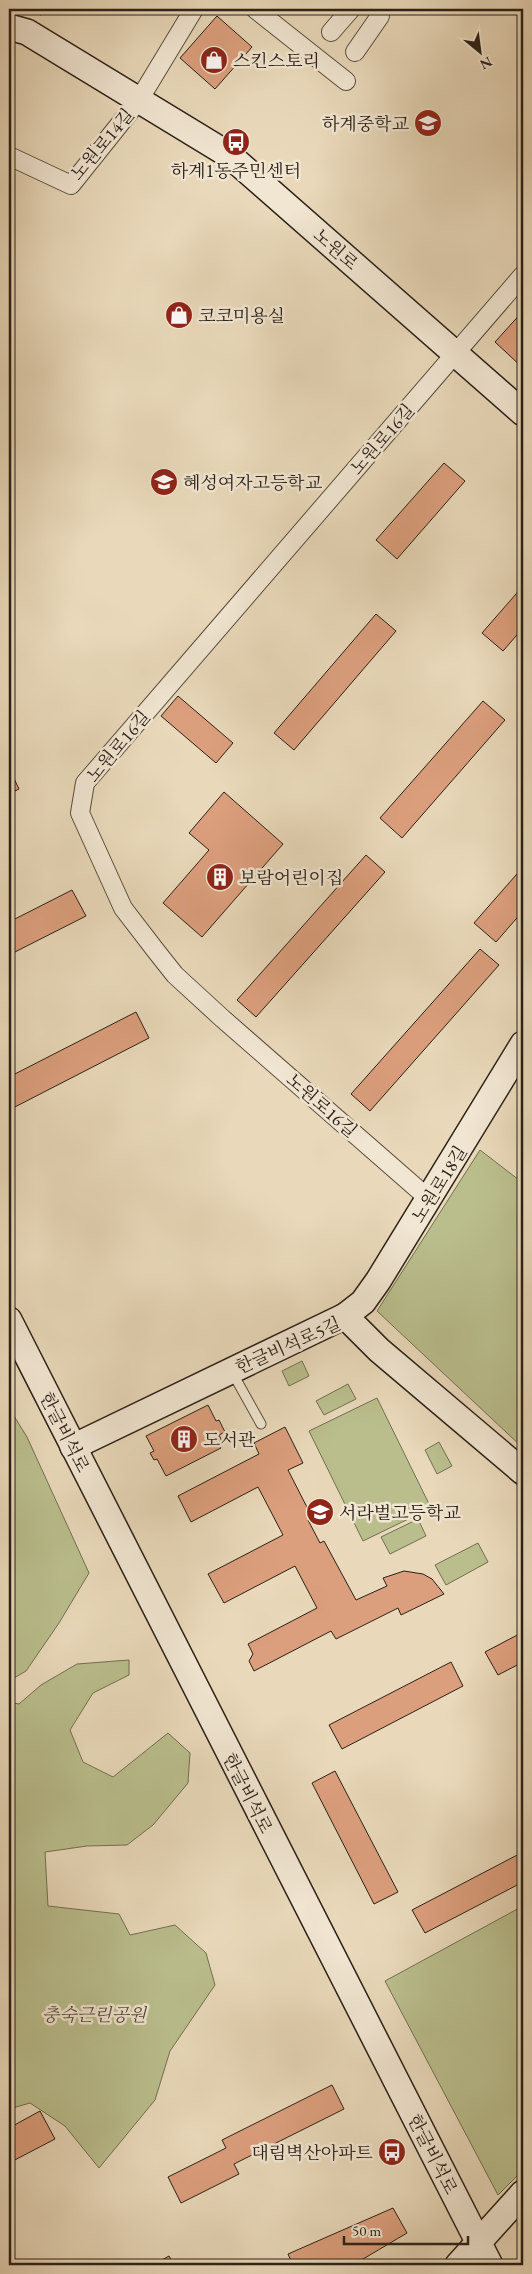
<svg xmlns="http://www.w3.org/2000/svg" width="532" height="2274" font-family="'EB Garamond','Noto Serif KR',serif">
  <style>
    .green { fill: #babe8d; stroke: #726f52 }
    .building { fill: #dc9f7d; stroke: #2b2017 }
    .lines { fill: none; stroke-linecap: round; stroke-linejoin: round }
    .lane-casing { stroke: #5a4e40; stroke-width: 11 }
    .street-casing { stroke: #5a4e40; stroke-width: 20 }
    .secondary-casing { stroke: #2b2017; stroke-width: 28 }
    .lane { stroke: #f1e6d2; stroke-width: 9 }
    .street { stroke: #f1e6d2; stroke-width: 18 }
    .secondary { stroke: #f1e6d2; stroke-width: 25 }
    .labels { text-anchor: middle; dominant-baseline: central; stroke-width: 5; stroke-linejoin: round; paint-order: stroke }
    .poi-label { font-size: 18px; fill: #2b2017; stroke: #f1e6d2; text-anchor: start }
    .street-label { font-size: 18px; fill: #2b2017; stroke: #f1e6d2 }
    .park-label { font-size: 18px; font-style: italic; fill: #564f3a; stroke: #f1e6d2 }
  </style>
  <rect width="100%" height="100%" fill="#e9d9ba"/>
  <filter id="stains"><feTurbulence type="fractalNoise" baseFrequency=".004" numOctaves="4"/><feColorMatrix values="0 0 0 0 .2 0 0 0 0 .09 0 0 0 0 .02 0 0 0 .5 -.17"/></filter>
  <radialGradient id="worn" r=".72"><stop offset=".6" stop-color="#630" stop-opacity="0"/><stop offset="1" stop-color="#630" stop-opacity=".3"/></radialGradient>
  <!-- green -->
  <g class="green">
    <polygon points="480,1150 523,1183 523,1448 377,1311"/>
    <polygon points="302,1361 309,1376 289,1386 282,1371"/>
    <polygon points="348,1384 356,1399 324,1415 316,1401"/>
    <polygon points="377,1398 431,1508 363,1541 309,1431"/>
    <polygon points="9,1408 27,1437 89,1573 59,1623 26,1671 9,1681"/>
    <polygon points="439,1442 452,1466 437,1474 425,1450"/>
    <polygon points="418,1519 426,1536 390,1554 381,1537"/>
    <polygon points="478,1543 488,1562 446,1585 435,1565"/>
    <polygon points="129,1660 129,1675 93,1693 70,1730 83,1762 113,1777 168,1733 190,1753 188,1783 153,1825 127,1845 87,1846 45,1852 48,1906 119,1914 130,1935 175,1925 206,1953 215,1985 170,2051 155,2100 99,2168 65,2126 30,2103 9,2109 9,1702 19,1704 41,1685 77,1664"/>
    <polygon points="523,1906 523,2170 498,2195 385,1981"/>
  </g>
  <!-- building -->
  <g class="building">
    <polygon points="24,9 43,9 41,15"/>
    <polygon points="217,16 252,47 215,89 180,58"/>
    <polygon points="523,311 523,368 495,342"/>
    <polygon points="444,463 465,481 397,559 376,540"/>
    <polygon points="523,586 523,628 503,651 482,633"/>
    <polygon points="376,614 396,631 294,750 274,733"/>
    <polygon points="178,696 233,743 216,763 161,716"/>
    <polygon points="483,701 505,720 402,838 380,818"/>
    <polygon points="9,768 19,789 9,794"/>
    <polygon points="224,792 283,844 202,937 163,903 209,850 189,833"/>
    <polygon points="366,855 385,872 256,1017 237,1000"/>
    <polygon points="523,867 523,911 496,942 474,923"/>
    <polygon points="72,890 86,916 9,955 9,922"/>
    <polygon points="480,949 499,965 370,1111 351,1094"/>
    <polygon points="136,1012 149,1038 9,1110 9,1077"/>
    <polygon points="208,1405 216,1421 219,1420 225,1432 219,1435 223,1443 219,1445 221,1448 166,1476 157,1459 154,1460 150,1453 154,1451 146,1436"/>
    <polygon points="285,1427 303,1463 288,1470 312,1517 308,1520 320,1543 324,1541 356,1600 387,1586 383,1578 404,1571 423,1574 432,1579 444,1594 401,1615 398,1608 336,1639 331,1631 254,1671 249,1661 253,1654 248,1644 317,1608 295,1566 224,1603 208,1574 283,1535 258,1487 191,1522 178,1496 259,1454 254,1443"/>
    <polygon points="523,1632 523,1662 498,1675 485,1652"/>
    <polygon points="451,1662 463,1686 342,1749 329,1725"/>
    <polygon points="335,1771 398,1892 374,1904 312,1783"/>
    <polygon points="523,1852 523,1882 425,1933 412,1910"/>
    <polygon points="332,2085 344,2109 234,2164 239,2174 181,2203 168,2177 226,2148 222,2140"/>
    <polygon points="40,2111 55,2139 9,2163 9,2128"/>
    <polygon points="393,2208 407,2233 353,2265 288,2265 292,2263 288,2254"/>
    <polygon points="169,2256 174,2265 153,2265"/>
  </g>
  <g class="lines">
    <!-- lane casing -->
    <g class="lane-casing">
      <polyline id="lane" points="232,1372 261,1424"/>
    </g>
    <!-- street casing -->
    <g class="street-casing">
      <g id="street">
        <polyline points="255,9 346,81"/>
        <polyline points="331,32 351,9"/>
        <polyline points="355,52 380,16"/>
        <polyline points="9,156 71,185 139,100 194,9"/>
        <polyline points="429,1199 223,1019 175,975 156,951 123,908 80,813 85,783 523,275"/>
      </g>
    </g>
    <!-- secondary casing -->
    <g class="secondary-casing">
      <g id="secondary">
        <polyline points="9,27 27,32 229,155 523,413"/>
        <polyline points="345,1316 379,1350 523,1472"/>
        <polyline points="9,1320 490,2265"/>
        <polyline points="73,1447 345,1316 363,1302 378,1281 523,1044"/>
        <polyline points="458,2265 523,2193"/>
      </g>
    </g>
    <!-- lane -->
    <use href="#lane" class="lane"/>
    <!-- street -->
    <use href="#street" class="street"/>
    <!-- secondary -->
    <use href="#secondary" class="secondary"/>
  </g>
  <!-- icons -->
  <defs>
    <g id="shop-disc" transform="scale(1.4375)"><circle r="9.5" fill="#8f2418" stroke="#f1e6d2"/><path d="M-5-2.5h2.3a2.7 3.5 0 0 1 5.4 0H5L5.5 6h-11ZM-1.5-2.5h3a1.5 2.3 0 0 0-3 0Z" fill="#fff"/></g>
    <g id="school-disc" transform="scale(1.4375)"><circle r="9.5" fill="#8f2418" stroke="#f1e6d2"/><path d="M0-5L7-2L0 1L-7-2ZM-4 1L0 2.5L4 1V4Q0 6-4 4Z" fill="#fff"/></g>
    <g id="bus-disc" transform="scale(1.4375)"><circle r="9.5" fill="#8f2418" stroke="#f1e6d2"/><path d="M-5-6H5V4H4V6H2V4H-2V6H-4V4H-5ZM-3.5-4V0h7V-4ZM-3.5 1.2v1.5H-2V1.2ZM2 1.2v1.5H3.5V1.2Z" fill="#fff"/></g>
    <g id="building-disc" transform="scale(1.4375)"><circle r="9.5" fill="#8f2418" stroke="#f1e6d2"/><path d="M-4-6H4V6H1V3H-1V6H-4ZM-2.5-4.3h1.7v1.8h-1.7ZM.8-4.3h1.7v1.8H.8ZM-2.5-1h1.7V.8h-1.7ZM.8-1h1.7V.8H.8Z" fill="#fff"/></g>
  </defs>
  <g fill-rule="evenodd">
    <use href="#shop-disc" x="214" y="60"/>
    <use href="#school-disc" x="428" y="123"/>
    <use href="#bus-disc" x="236" y="142"/>
    <use href="#shop-disc" x="179" y="315"/>
    <use href="#school-disc" x="164" y="482"/>
    <use href="#building-disc" x="220" y="877"/>
    <use href="#building-disc" x="184" y="1439"/>
    <use href="#school-disc" x="320" y="1512"/>
    <use href="#bus-disc" x="392" y="2152"/>
  </g>
  <g class="labels">
    <!-- poi labels -->
    <g class="poi-label">
      <text x="233" y="60">스킨스토리</text>
      <text x="409" y="123" text-anchor="end">하계중학교</text>
      <text x="236" y="170" text-anchor="middle">하계1동주민센터</text>
      <text x="198" y="315">코코미용실</text>
      <text x="183" y="482">혜성여자고등학교</text>
      <text x="239" y="877">보람어린이집</text>
      <text x="203" y="1439">도서관</text>
      <text x="339" y="1512">서라벌고등학교</text>
      <text x="373" y="2152" text-anchor="end">대림벽산아파트</text>
    </g>
    <!-- street labels -->
    <g class="street-label">
      <text transform="translate(102 144) rotate(-50)">노원로14길</text>
      <text transform="translate(336 249) rotate(41)">노원로</text>
      <text transform="translate(382 439) rotate(-49)">노원로16길</text>
      <text transform="translate(118 746) rotate(-50)">노원로16길</text>
      <text transform="translate(322 1105) rotate(41)">노원로16길</text>
      <text transform="translate(439 1184) rotate(-58)">노원로18길</text>
      <text transform="translate(288 1345) rotate(-24)">한글비석로5길</text>
      <text transform="translate(65 1432) rotate(63)">한글비석로</text>
      <text transform="translate(248 1793) rotate(63)">한글비석로</text>
      <text transform="translate(433 2154) rotate(63)">한글비석로</text>
    </g>
    <!-- park labels -->
    <g class="park-label">
      <text x="94" y="2014">충숙근린공원</text>
    </g>
  </g>
  <!-- margin -->
  <rect width="532" height="2274" fill="none" stroke="#e9d9ba" stroke-width="30"/>
  <rect x="10" y="10" width="512" height="2254" fill="none" stroke="#2b2017" stroke-width="2.5"/>
  <rect x="15" y="15" width="502" height="2244" fill="none" stroke="#2b2017"/>
  <!-- north arrow -->
  <g transform="translate(480 52) rotate(151)" stroke="#f1e6d2" stroke-width="4" paint-order="stroke">
  <path d="M0-4L9 19L0 12L-9 19Z" fill="#2b2017"/>
  <text y="-8" font-size="14" font-weight="bold" text-anchor="middle" fill="#2b2017">N</text>
  </g>
  <!-- scale -->
  <path d="M344 2236v8h124v-8" fill="none" stroke="#2b2017" stroke-width="2.5"/>
  <text x="352" y="2236" font-size="15" fill="#2b2017" stroke="#f1e6d2" stroke-width="4" paint-order="stroke">50 m</text>
  <rect width="100%" height="100%" filter="url(#stains)"/>
  <rect width="100%" height="100%" fill="url(#worn)"/>
</svg>
